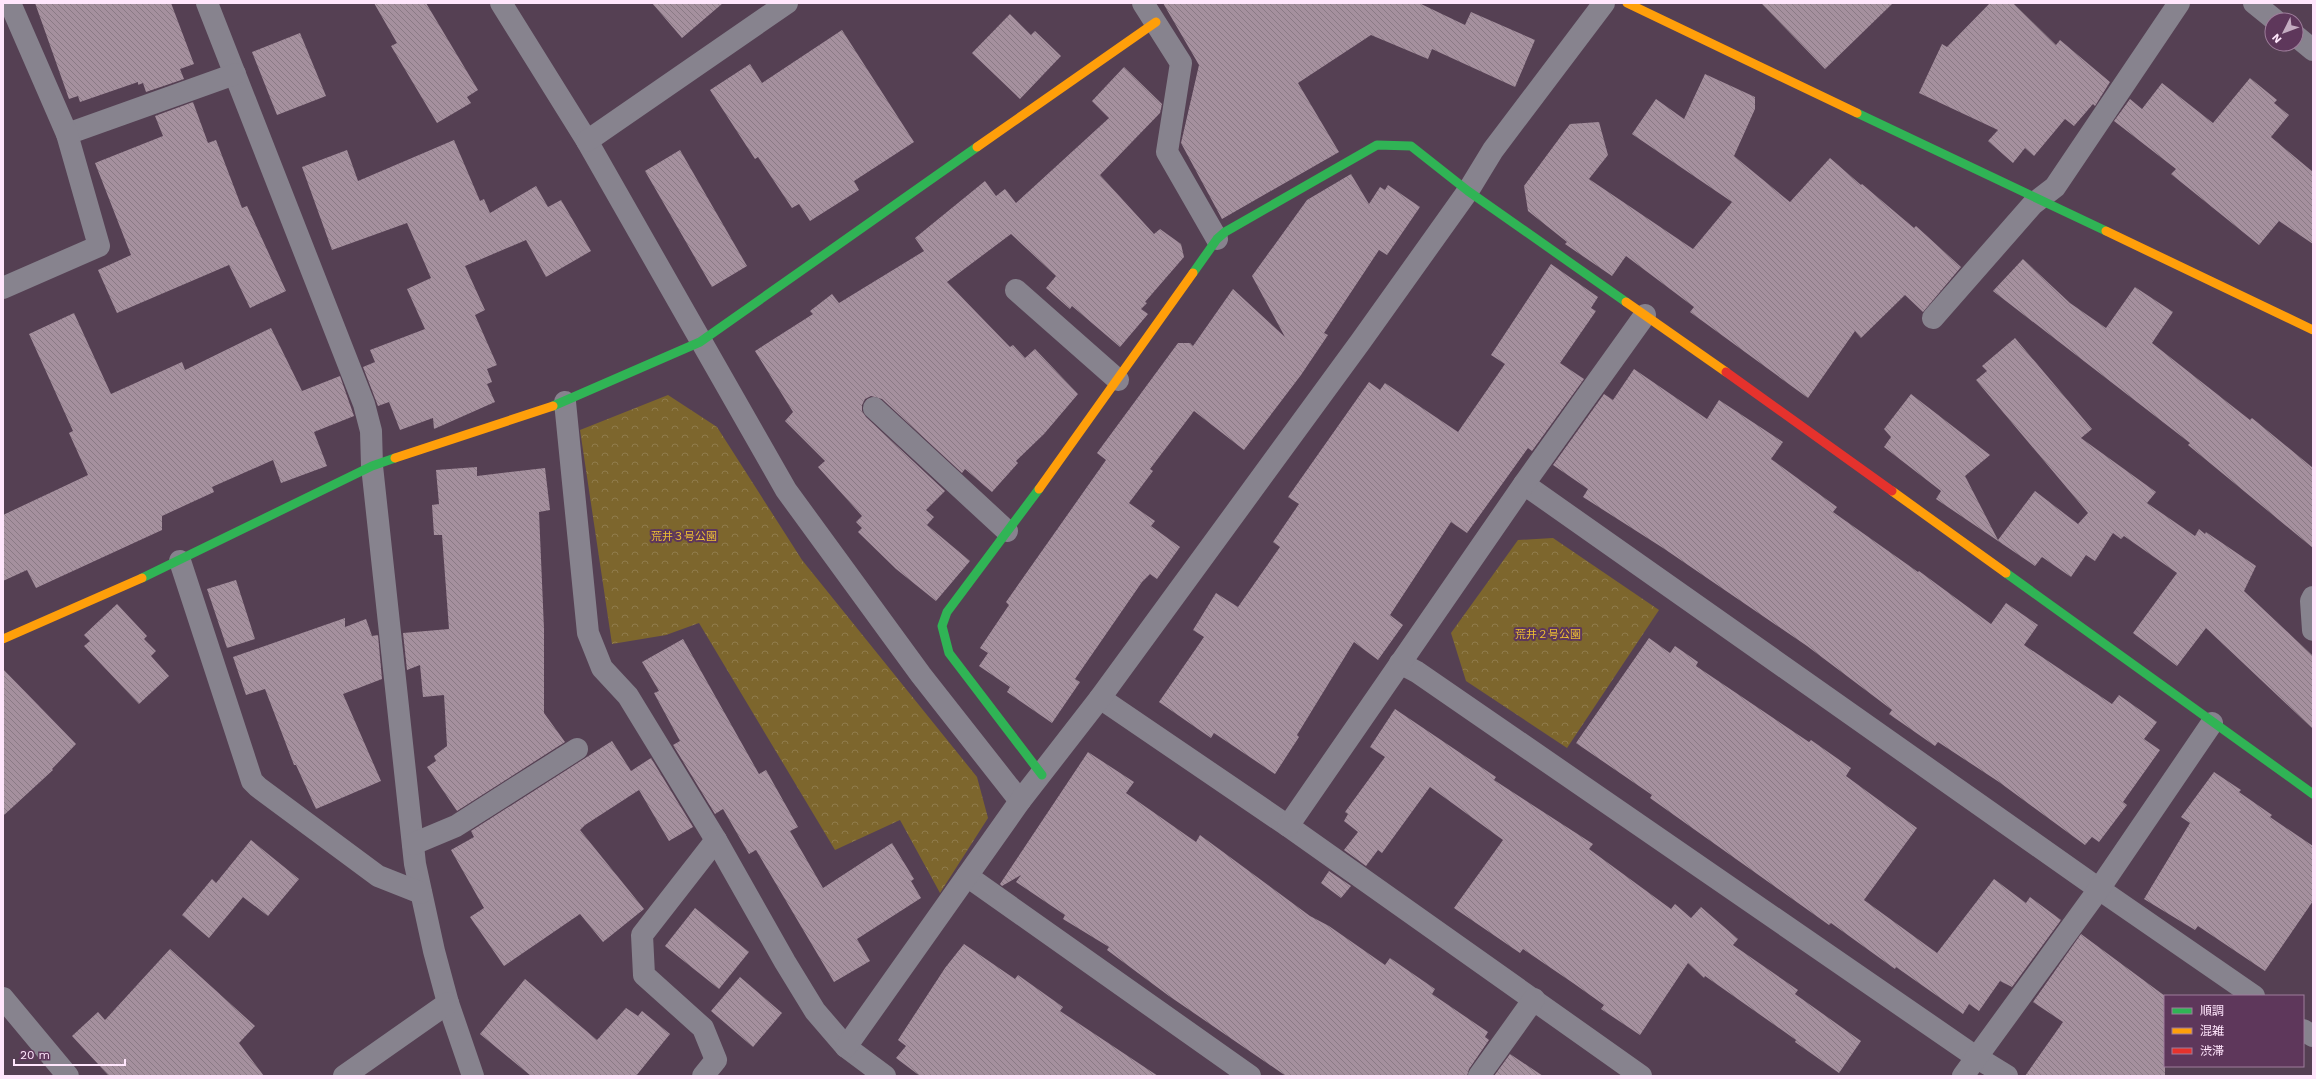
<svg xmlns="http://www.w3.org/2000/svg" width="2316" height="1079" font-family="'Work Sans','Noto Sans JP',sans-serif">
  <style>
    .forest { fill: url(#forest-crowns) }
    .building { fill: url(#building-back-hatch) }
    .lines { fill: none; stroke-linecap: round; stroke-linejoin: round }
    .street { stroke: #87838e; stroke-width: 22 }
    .fast { stroke: #30b455; stroke-width: 9 }
    .slow { stroke: #ff9f0a; stroke-width: 9 }
    .jam { stroke: #e5322d; stroke-width: 9 }
    .labels { text-anchor: middle; dominant-baseline: central; stroke-width: 4; stroke-linejoin: round; paint-order: stroke }
    .park-label { font-size: 11px; fill: #edbf33; stroke: #5e375b }
  </style>
  <defs>
    <pattern id="forest-crowns" width="20" height="18" patternUnits="userSpaceOnUse"><rect width="20" height="18" fill="#7d662d"/><path d="M2 6a3 3 0 1 1 6 0M12 15a3 3 0 1 1 6 0" fill="none" stroke="#907c4c"/></pattern>
    <pattern id="building-back-hatch" width="6" height="6" patternUnits="userSpaceOnUse"><rect width="6" height="6" fill="#a5909e"/><path d="M-1 5l2 2M0 0l6 6M5-1l2 2" fill="none" stroke="#8a7a85"/></pattern>
  </defs>
  <rect width="100%" height="100%" fill="#554053"/>
  <!-- forest -->
  <g class="forest">
    <polygon points="668,395 717,427 802,560 977,777 988,818 940,893 900,820 835,850 699,623 666,635 612,644 580,430"/>
    <polygon points="1553,538 1659,610 1567,748 1466,681 1451,633 1518,540"/>
  </g>
  <!-- building -->
  <g class="building">
    <polygon points="35,3 171,3 194,64 180,69 184,79 146,92 143,83 138,85 138,82 80,102 78,96 69,99"/>
    <polygon points="374,3 426,3 478,90 467,97 471,103 437,123 391,46 397,43"/>
    <polygon points="652,3 723,3 682,38"/>
    <polygon points="1163,3 1419,3 1465,25 1471,12 1535,40 1515,87 1432,49 1428,59 1371,35 1298,83 1339,152 1222,219 1181,143 1199,65"/>
    <polygon points="1761,3 1893,3 1825,69"/>
    <polygon points="1990,3 2013,3 2056,45 2060,40 2110,82 2095,106 2093,104 2074,126 2065,119 2034,156 2025,148 2013,163 1988,141 1998,130 1919,93 1942,44 1947,47"/>
    <polygon points="1010,14 1031,35 1035,31 1061,56 1020,99 972,53"/>
    <polygon points="842,30 914,142 854,181 859,190 810,221 799,204 792,208 758,157 755,159 710,90 750,64 762,83"/>
    <polygon points="300,33 326,96 277,115 252,52"/>
    <polygon points="1124,67 1162,104 1160,113 1100,175 1154,234 1160,229 1181,244 1184,257 1145,302 1147,303 1141,309 1148,314 1120,347 1072,306 1070,309 1046,288 1056,276 1011,234 947,282 1010,347 1013,345 1025,358 1035,349 1078,394 1044,434 1016,461 1018,463 992,492 965,469 962,473 882,399 871,396 865,399 862,405 862,411 866,417 945,491 926,510 934,517 927,525 970,561 936,601 896,569 858,532 862,528 856,522 862,516 818,467 825,461 785,421 793,412 755,351 813,314 810,311 832,294 839,303 924,251 915,238 985,181 996,196 1005,189 1016,203 1109,118 1092,101"/>
    <polygon points="1705,74 1755,97 1755,109 1734,156 1790,202 1830,158 1861,185 1862,184 1914,228 1916,226 1961,267 1923,312 1905,295 1861,338 1855,331 1808,398 1690,312 1694,307 1626,256 1612,276 1565,244 1567,242 1528,211 1524,186 1570,124 1599,122 1608,155 1589,179 1693,249 1732,202 1632,134 1656,99 1684,119"/>
    <polygon points="2250,78 2277,100 2274,103 2289,115 2271,137 2313,172 2313,244 2279,221 2259,245 2171,174 2176,169 2114,121 2130,99 2142,109 2162,83 2213,123"/>
    <polygon points="193,102 208,143 216,140 242,208 247,206 286,291 250,308 229,265 117,313 98,270 131,255 95,163 163,136 155,116"/>
    <polygon points="454,140 480,201 484,199 490,213 536,186 548,207 561,200 591,251 546,277 526,240 465,266 485,310 475,315 497,365 487,369 492,382 487,384 495,402 434,429 433,418 400,430 389,402 378,406 363,367 375,362 370,350 425,329 407,289 431,278 407,223 332,250 302,167 347,150 358,181"/>
    <polygon points="680,150 747,266 712,287 645,171"/>
    <polygon points="1351,174 1369,204 1380,187 1385,190 1388,185 1420,207 1387,255 1379,250 1324,333 1328,335 1301,375 1244,450 1194,411 1150,469 1153,471 1129,503 1155,521 1151,526 1180,547 1157,579 1150,574 1142,582 1075,679 1080,682 1052,723 1007,692 1010,687 979,666 988,653 980,648 1009,605 1006,602 1106,460 1097,453 1178,343 1190,343 1193,346 1233,289 1285,337 1252,276 1307,200"/>
    <polygon points="2023,259 2070,303 2106,328 2135,287 2173,312 2152,343 2250,420 2252,418 2313,468 2313,548 2188,445 2190,443 1993,291"/>
    <polygon points="1551,264 1598,297 1591,308 1596,311 1560,363 1584,379 1532,451 1528,448 1467,533 1451,522 1390,615 1403,625 1378,660 1354,642 1297,735 1299,737 1275,774 1214,733 1211,738 1159,702 1204,637 1193,630 1216,593 1238,607 1280,547 1273,542 1299,504 1288,497 1369,382 1380,390 1385,383 1458,432 1505,364 1491,355"/>
    <polygon points="74,313 111,394 182,362 185,370 271,328 302,391 340,376 354,416 314,432 327,466 281,483 273,460 212,487 214,492 162,516 162,530 36,588 27,570 3,581 3,515 88,475 69,433 73,431 29,334"/>
    <polygon points="2015,338 2092,429 2081,438 2156,492 2147,503 2195,536 2199,529 2205,534 2206,532 2256,566 2244,591 2313,656 2313,729 2206,628 2177,666 2133,633 2177,573 2124,536 2121,539 2113,533 2095,561 2086,555 2071,577 2042,557 2035,566 1936,499 1941,491 1884,447 1891,437 1884,429 1911,394 1990,455 1965,476 1998,540 2035,491 2078,524 2088,513 1976,380 1987,371 1982,366"/>
    <polygon points="1634,369 1707,419 1719,400 1783,442 1771,459 1837,507 1833,512 1918,572 1919,571 1991,624 2006,603 2038,625 2024,645 2112,704 2119,695 2157,722 2144,739 2160,750 2123,802 2127,805 2099,842 2092,837 2085,845 1999,782 1938,742 1935,746 1889,714 1892,710 1807,646 1663,548 1583,497 1588,489 1553,465 1604,394 1613,400"/>
    <polygon points="477,467 477,476 545,468 550,510 539,512 544,629 544,713 565,742 457,811 427,767 436,761 434,756 447,746 444,695 423,697 420,665 407,670 403,633 449,629 442,535 434,535 432,505 439,504 436,470"/>
    <polygon points="236,580 255,639 227,648 207,589"/>
    <polygon points="117,604 147,636 144,639 156,651 151,656 169,676 139,704 84,646 90,641 84,635"/>
    <polygon points="345,618 345,627 366,619 372,636 378,635 382,679 343,694 381,781 316,809 296,765 294,765 265,689 246,695 233,657"/>
    <polygon points="1649,638 1670,653 1675,646 1698,662 1696,666 1809,742 1811,740 1851,768 1846,776 1917,828 1864,900 1937,953 1994,879 2026,903 2030,897 2061,920 2012,987 2000,981 1979,1011 1969,1004 1963,1014 1896,967 1895,969 1831,923 1829,925 1650,798 1652,795 1576,743"/>
    <polygon points="683,639 759,774 766,770 798,827 790,831 823,888 892,843 914,879 911,881 921,898 857,939 870,961 834,982 756,850 749,854 723,809 715,814 673,745 680,741 654,693 659,691 642,662"/>
    <polygon points="3,669 76,744 52,769 53,770 3,816"/>
    <polygon points="1395,709 1496,777 1494,780 1593,844 1589,849 1671,909 1675,904 1691,918 1701,907 1738,939 1733,945 1798,990 1795,994 1861,1041 1839,1073 1795,1042 1796,1040 1705,976 1704,978 1688,963 1640,1035 1601,1009 1604,1005 1573,983 1523,949 1520,953 1454,908 1503,840 1430,787 1382,853 1378,850 1366,866 1344,850 1358,832 1344,821 1348,814 1345,812 1385,757 1370,747"/>
    <polygon points="612,741 631,771 651,758 693,827 669,841 639,790 585,825 580,830 644,909 603,942 580,914 504,966 470,917 484,908 451,850 474,837 471,831"/>
    <polygon points="1088,752 1134,782 1126,793 1196,842 1200,835 1310,916 1329,926 1385,965 1390,958 1435,989 1432,994 1488,1032 1485,1037 1489,1040 1469,1069 1467,1076 1286,1076 1169,996 1107,950 1109,947 1063,919 1065,915 1016,882 1021,875 1002,886 1000,884"/>
    <polygon points="2214,772 2241,790 2239,792 2272,815 2270,817 2313,846 2313,901 2265,971 2198,926 2195,930 2144,899 2190,823 2181,817"/>
    <polygon points="251,840 299,879 268,916 243,897 209,938 182,915 212,879 216,883"/>
    <polygon points="1329,871 1351,886 1341,898 1321,883"/>
    <polygon points="695,908 749,952 719,989 665,946"/>
    <polygon points="2081,934 2165,996 2165,1076 2025,1076 2063,1022 2033,1002"/>
    <polygon points="964,944 1015,979 1018,975 1063,1007 1060,1011 1158,1076 920,1076 896,1058 906,1046 898,1040 945,968"/>
    <polygon points="170,949 255,1026 239,1043 264,1076 109,1076 72,1036 98,1012 105,1020"/>
    <polygon points="740,977 782,1013 753,1047 711,1011"/>
    <polygon points="525,979 597,1040 626,1008 638,1016 642,1011 670,1034 636,1076 531,1076 480,1034"/>
    <polygon points="1510,1054 1543,1076 1494,1076"/>
  </g>
  <g class="lines">
    <!-- street -->
    <g class="street">
      <polyline points="207,3 364,404 371,431 372,466 415,864 434,951 448,1003 473,1076"/>
      <polyline points="501,3 587,141 786,490 921,675 1020,801"/>
      <polyline points="1143,3 1181,63 1167,152 1217,239"/>
      <polyline points="2254,3 2275,20"/>
      <polyline points="2296,36 2313,50"/>
      <polyline points="67,134 235,74"/>
      <polyline points="587,141 787,3"/>
      <polyline points="3,288 99,246 67,134 10,3"/>
      <polyline points="1016,290 1118,380"/>
      <polyline points="1933,318 2033,204 2055,187 2179,3"/>
      <polyline points="565,402 588,633 602,668 628,696 716,840 785,962 815,1011 846,1047 885,1076"/>
      <polyline points="874,408 1007,531"/>
      <polyline points="1524,484 2099,889 2254,996"/>
      <polyline points="180,561 252,781 258,787 378,876 421,893"/>
      <polyline points="2313,597 2311,601 2313,630"/>
      <polyline points="1400,663 1417,672 1976,1057 2007,1076"/>
      <polyline points="1100,698 1288,826 1641,1076"/>
      <polyline points="1288,826 1524,484 1645,315"/>
      <polyline points="413,844 456,826 577,749"/>
      <polyline points="967,876 1250,1076"/>
      <polyline points="3,998 68,1076"/>
      <polyline points="2303,1030 2313,1036"/>
      <polyline points="846,1047 1020,801 1100,698 1361,341 1468,191 1493,150 1604,3"/>
      <polyline points="344,1076 448,1003"/>
      <polyline points="703,1076 716,1060 703,1028 644,975 642,935 716,840"/>
      <polyline points="1479,1076 1534,999"/>
      <polyline points="1963,1076 2099,889 2212,723"/>
    </g>
    <!-- fast -->
    <g class="fast">
      <polyline points="1857,113 2106,231"/>
      <polyline points="1193,273 1217,239 1225,232 1377,145 1411,146 1468,191 1626,302"/>
      <polyline points="553,406 700,342 977,147"/>
      <polyline points="1039,489 947,612 942,626 949,653 1042,775"/>
      <polyline points="2006,573 2313,794"/>
      <polyline points="142,578 372,466 395,458"/>
    </g>
    <!-- slow -->
    <g class="slow">
      <polyline points="1627,3 1857,113"/>
      <polyline points="977,147 1156,22"/>
      <polyline points="2106,231 2313,330"/>
      <polyline points="1626,302 1726,372"/>
      <polyline points="395,458 553,406"/>
      <polyline points="1039,489 1193,273"/>
      <polyline points="1892,491 2006,573"/>
      <polyline points="3,639 142,578"/>
    </g>
    <!-- jam -->
    <polyline class="jam" points="1726,372 1892,491"/>
  </g>
  <g class="labels">
    <!-- park labels -->
    <g class="park-label">
      <text x="684" y="536">荒井３号公園</text>
      <text x="1548" y="634">荒井２号公園</text>
    </g>
  </g>
  <!-- border -->
  <rect width="2316" height="1079" fill="none" stroke="#ffe6fc" stroke-width="8"/>
  <!-- legend -->
  <rect x="2164" y="995" width="140" height="72" fill="#5e375b" stroke="#9e7d9b"/>
  <rect x="2172" y="1008" width="20" height="6" fill="#30b455" stroke="#9e7d9b"/>
  <text x="2200" y="1015" font-size="12" fill="#ffe6fc">順調</text>
  <rect x="2172" y="1028" width="20" height="6" fill="#ff9f0a" stroke="#9e7d9b"/>
  <text x="2200" y="1035" font-size="12" fill="#ffe6fc">混雑</text>
  <rect x="2172" y="1048" width="20" height="6" fill="#e5322d" stroke="#9e7d9b"/>
  <text x="2200" y="1055" font-size="12" fill="#ffe6fc">渋滞</text>
  <!-- north arrow -->
  <g transform="translate(2284 32) rotate(228)"><circle r="19" fill="#5e375b" stroke="#9e7d9b"/>
  <path d="M0-3L7 15L0 10L-7 15Z" fill="#c4acc1"/>
  <text y="-6" font-size="11" font-weight="bold" text-anchor="middle" fill="#ffe6fc">N</text>
  </g>
  <!-- scale -->
  <path d="M14 1059v6h111v-6" fill="none" stroke="#ffe6fc" stroke-width="2"/>
  <text x="20" y="1059" font-size="12" fill="#ffe6fc" stroke="#5e375b" stroke-width="3" paint-order="stroke">20 m</text>
</svg>
